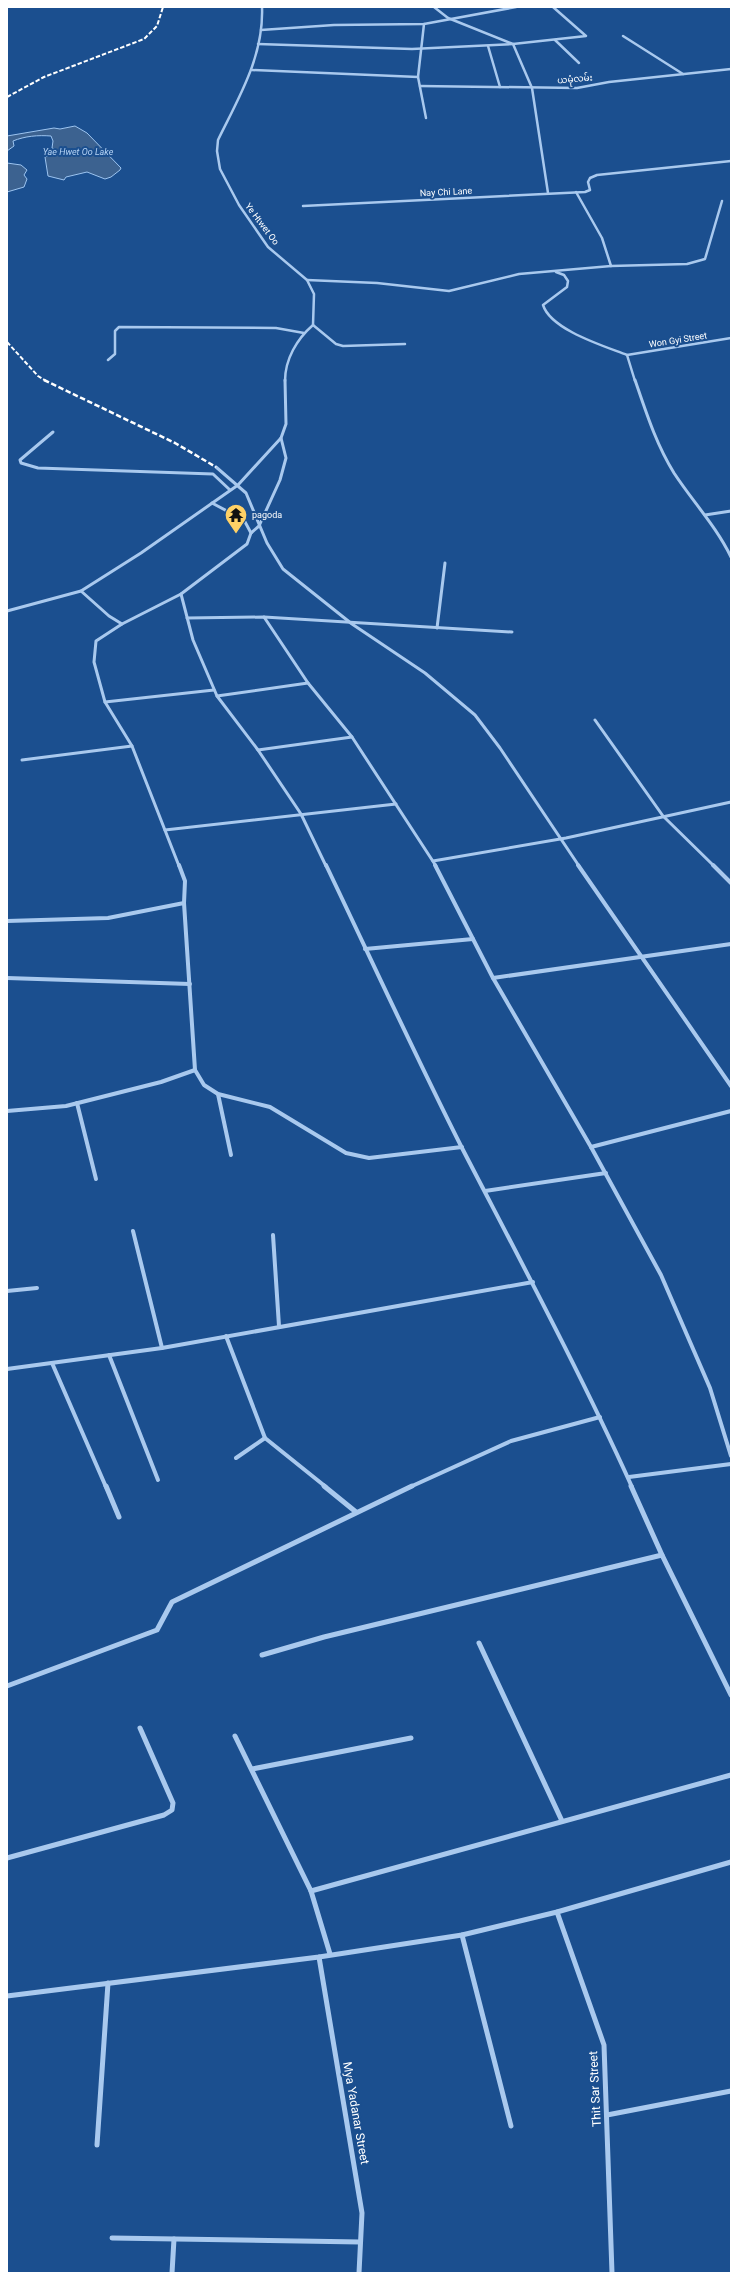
<svg xmlns="http://www.w3.org/2000/svg" width="738" height="2280" font-family="Roboto,'Noto Sans Myanmar',sans-serif">
  <style>
    .water { fill: #3c6290; stroke: #9cc4f0 }
    .lines { fill: none; stroke-linecap: round; stroke-linejoin: round }
    .minor-far3 { stroke: #a9c9ee; stroke-width: 2.5 }
    .minor-far2 { stroke: #a9c9ee; stroke-width: 3 }
    .minor-far1 { stroke: #a9c9ee; stroke-width: 4 }
    .minor { stroke: #a9c9ee; stroke-width: 5 }
    .rail-far1 { stroke: #fff; stroke-width: 2; stroke-dasharray: 4.5 2; stroke-linecap: butt }
    .rail { stroke: #fff; stroke-width: 2.5; stroke-dasharray: 5.5 2.5; stroke-linecap: butt }
    .labels { text-anchor: middle; dominant-baseline: central; stroke-width: 4; stroke-linejoin: round; paint-order: stroke }
    .far-street-label { font-size: 9px; fill: #fff; stroke: #1b4f8f }
    .far-water-label { font-size: 9px; font-style: italic; fill: #b5d3f5; stroke: #1b4f8f }
    .far-poi-label { font-size: 9px; fill: #fff; stroke: #1b4f8f; text-anchor: start }
    .near-street-label { font-size: 12px; fill: #fff; stroke: #1b4f8f }
  </style>
  <rect width="100%" height="100%" fill="#1b4f8f"/>
  <!-- water -->
  <g class="water">
    <path d="M75 126 87 133 121 168 120 170 111 177 105 179 87 172 66 177 64 180 48 176 45 157 58 151 52 148 53 141 51 136C38 135 25 136 13 141L14 146 7 151V136L54 128 60 129Z"/>
    <polygon points="7,163 21,165 27,170 24,175 27,179 24,187 7,192"/>
  </g>
  <g class="lines">
    <!-- minor-far3 -->
    <g class="minor-far3">
      <path d="M262 7C264 56 239 97 218 140L217 151 220 169 239 205 268 247 307 280 314 294 313 325C297 339 285 359 285 381"/>
      <polyline points="434,7 448,18 513,44 532,88 548,193"/>
      <polyline points="424,24 418,77 426,118"/>
      <polyline points="261,30 334,25 424,24 516,7"/>
      <polyline points="623,36 683,74"/>
      <polyline points="555,40 579,63"/>
      <polyline points="258,44 412,49 513,44 586,36 553,7"/>
      <polyline points="488,46 500,87"/>
      <polyline points="252,70 418,77"/>
      <polyline points="420,86 577,88 609,82 731,69"/>
      <polyline points="576,192 602,238 611,266"/>
      <polyline points="303,206 585,192 590,190 588,182 590,178 597,175 731,161"/>
      <path d="M556 272 564 275 568 281 567 287 543 305C551 330 604 346 627 355L635 381"/>
      <polyline points="307,280 377,283 449,291 519,274 611,266 687,264 705,259 722,201"/>
      <polyline points="313,325 336,344 343,346 405,344"/>
      <polyline points="627,355 731,338"/>
      <polyline points="108,360 115,354 115,331 119,327 276,328 304,333"/>
    </g>
    <!-- minor-far2 -->
    <g class="minor-far2">
      <path d="M635 380C646 412 656 444 674 473 693 502 716 526 731 557"/>
      <polyline points="53,432 20,460 21,463 38,468 213,474 230,490"/>
      <polyline points="281,438 286,458 280,480 259,526 251,533 247,544 181,594 193,640 217,696 258,750 301,814 326,866"/>
      <polyline points="216,467 246,493 267,543 283,569 352,624 425,673 475,715 500,748 579,866"/>
      <polyline points="212,503 244,520 251,533"/>
      <polyline points="705,515 731,511"/>
      <polyline points="81,591 109,616 122,624"/>
      <polyline points="7,611 81,591 141,553 238,485 281,438 286,424 285,380"/>
      <polyline points="264,617 308,683 352,737 436,866"/>
      <polyline points="187,618 264,617 512,632"/>
      <polyline points="437,628 445,563"/>
      <polyline points="217,696 308,683"/>
      <polyline points="105,702 214,690"/>
      <polyline points="595,720 663,816 714,866"/>
      <polyline points="258,750 352,737"/>
      <polyline points="22,760 132,746"/>
      <polyline points="165,830 396,804"/>
      <polyline points="433,861 566,838 731,802"/>
      <polyline points="179,866 132,746 105,702 94,662 96,641 122,624 181,594"/>
    </g>
    <!-- minor-far1 -->
    <g class="minor-far1">
      <polyline points="179,865 185,881 184,903 195,1070"/>
      <path d="M326 865C371 959 415 1055 462 1148 520 1260 580 1372 632 1487"/>
      <polyline points="435,865 493,978 591,1147 661,1275 710,1388 731,1456"/>
      <polyline points="578,865 731,1086"/>
      <polyline points="713,865 731,883"/>
      <polyline points="7,921 108,918 184,903"/>
      <polyline points="365,949 473,939"/>
      <polyline points="7,978 190,984"/>
      <polyline points="493,978 731,944"/>
      <polyline points="218,1094 231,1155"/>
      <polyline points="77,1103 96,1179"/>
      <polyline points="7,1111 66,1106 161,1082 195,1070 204,1085 218,1094 270,1107 346,1153 369,1158 462,1147"/>
      <polyline points="591,1147 731,1111"/>
      <polyline points="485,1191 606,1173"/>
      <polyline points="133,1231 162,1348"/>
      <polyline points="273,1235 279,1326"/>
      <polyline points="7,1291 37,1288"/>
      <polyline points="226,1336 265,1438 326,1487"/>
      <polyline points="109,1355 158,1480"/>
      <polyline points="52,1363 106,1487"/>
      <polyline points="7,1369 162,1348 533,1282"/>
      <polyline points="236,1458 265,1438"/>
      <polyline points="629,1477 731,1464"/>
      <polyline points="410,1487 511,1441 600,1417"/>
    </g>
    <!-- minor -->
    <g class="minor">
      <polyline points="106,1486 119,1517"/>
      <polyline points="324,1486 356,1512"/>
      <polyline points="631,1486 662,1555 731,1695"/>
      <polyline points="479,1643 562,1821"/>
      <polyline points="262,1655 324,1637 662,1555"/>
      <polyline points="7,1686 157,1630 172,1602 412,1486"/>
      <polyline points="235,1736 311,1891 330,1954"/>
      <polyline points="252,1769 411,1738"/>
      <polyline points="7,1858 164,1815 172,1810 173,1803 140,1728"/>
      <polyline points="311,1891 731,1775"/>
      <polyline points="557,1912 604,2045 612,2273"/>
      <polyline points="462,1935 511,2126"/>
      <polyline points="319,1957 362,2213 359,2273"/>
      <polyline points="7,1996 319,1957 462,1935 557,1912 731,1862"/>
      <polyline points="607,2115 731,2091"/>
      <polyline points="97,2145 108,1983"/>
      <polyline points="112,2238 360,2242"/>
      <polyline points="172,2273 174,2239"/>
    </g>
    <!-- rail-far1 -->
    <g class="rail-far1">
      <polyline points="7,97 44,77 144,39 157,26 163,7"/>
      <polyline points="7,342 38,376 46,381"/>
    </g>
    <!-- rail -->
    <polyline class="rail" points="44,380 175,443 216,467"/>
  </g>
  <!-- icons -->
  <defs>
    <g id="temple-pin" transform="scale(1.15)"><path d="M0 17L-7.5 6A9.5 9.5 0 1 1 7.5 6Z" fill="#ffd166" stroke="#1b4f8f"/><path d="M0-6L5-2H3V0L6.5 2.5H4V6H1.5V3h-3V6H-4V2.5H-6.5L-3 0V-2H-5Z" fill="#111"/></g>
  </defs>
  <g fill-rule="evenodd">
    <use href="#temple-pin" x="236" y="515"/>
  </g>
  <g class="labels">
    <!-- far-street labels -->
    <g class="far-street-label">
      <text transform="translate(575 79) rotate(-5)">ယမုံလမ်း</text>
      <text transform="translate(446 192) rotate(-3)">Nay Chi Lane</text>
      <text transform="translate(262 224) rotate(53)">Ye Htwet Oo</text>
      <text transform="translate(678 340) rotate(-9)">Won Gyi Street</text>
    </g>
    <!-- far-water labels -->
    <g class="far-water-label">
      <text x="78" y="152">Yae Hwet Oo Lake</text>
    </g>
    <!-- far-poi labels -->
    <g class="far-poi-label">
      <text x="252" y="515">pagoda</text>
    </g>
    <!-- near-street labels -->
    <g class="near-street-label">
      <text transform="translate(595 2089) rotate(-93)">Thit Sar Street</text>
      <text transform="translate(356 2113) rotate(80)">Mya Yadanar Street</text>
    </g>
  </g>
  <!-- border -->
  <rect width="738" height="2280" fill="none" stroke="#ffffff" stroke-width="16"/>
</svg>
